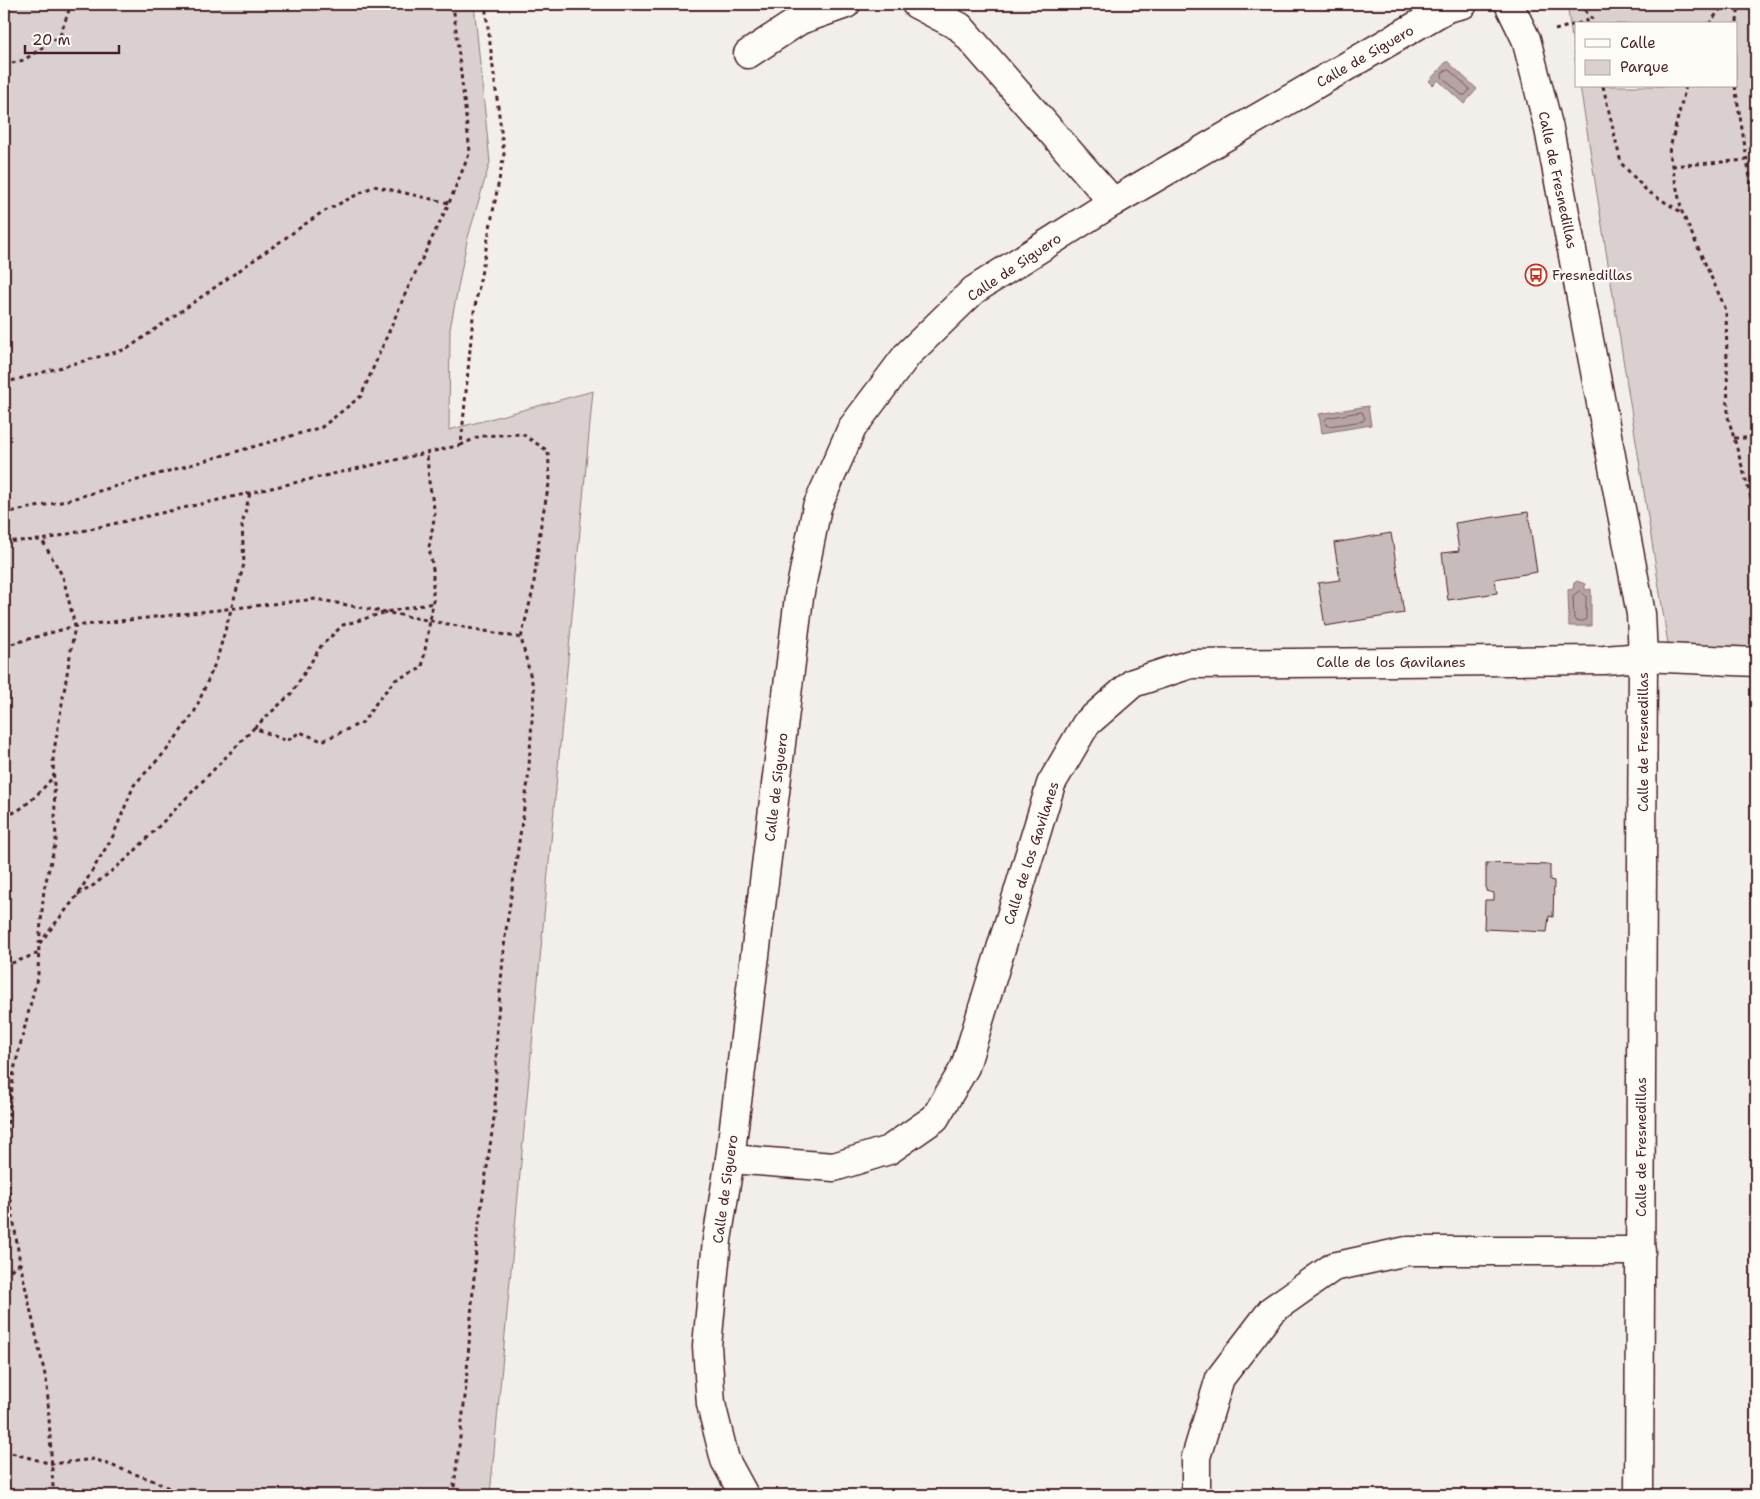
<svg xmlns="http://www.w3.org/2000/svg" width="1760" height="1499" font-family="'Shantell Sans',sans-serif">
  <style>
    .green { fill: #d9d0cf; stroke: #92787d }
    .water { fill: #b7a5a6; stroke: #8b6f75 }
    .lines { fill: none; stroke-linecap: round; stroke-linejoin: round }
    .shore { stroke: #76555c; stroke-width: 1 }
    .building { fill: #c8bbbb; stroke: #4a1f2b }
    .street-casing { stroke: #4a1f2b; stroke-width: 31 }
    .secondary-casing { stroke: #4a1f2b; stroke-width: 31 }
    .path { stroke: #4a1f2b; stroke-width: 3; stroke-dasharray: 4 4; stroke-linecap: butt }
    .street { stroke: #fdfcf7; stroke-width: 28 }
    .secondary { stroke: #fdfcf7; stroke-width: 28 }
    .labels { text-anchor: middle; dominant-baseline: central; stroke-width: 4.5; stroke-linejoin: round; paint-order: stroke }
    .street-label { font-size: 14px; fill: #4a1f2b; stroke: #fdfcf7 }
    .poi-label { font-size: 14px; fill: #4a1f2b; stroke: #fdfcf7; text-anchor: start }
  </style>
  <rect width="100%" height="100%" fill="#f2efeb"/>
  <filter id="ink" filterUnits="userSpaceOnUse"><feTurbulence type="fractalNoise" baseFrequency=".02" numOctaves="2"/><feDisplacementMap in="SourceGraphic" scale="10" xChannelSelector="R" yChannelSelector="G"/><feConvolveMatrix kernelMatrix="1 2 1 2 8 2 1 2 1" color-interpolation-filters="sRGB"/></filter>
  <g filter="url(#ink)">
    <!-- green -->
    <g class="green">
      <polygon points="4,4 474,4 490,162 467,241 450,329 449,430 593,391 490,1495 4,1495"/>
      <polygon points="1567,4 1756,4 1756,647 1668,644 1580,86 1736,86 1736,24 1576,24 1576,65"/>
    </g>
    <!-- water -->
    <g class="water">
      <polygon points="1447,61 1477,89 1464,104 1438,80 1433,85 1429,81"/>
      <polygon points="1368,406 1371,425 1322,433 1319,414"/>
      <polygon points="1577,581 1585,584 1585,590 1591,589 1591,626 1569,626 1568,590 1573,589 1574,583"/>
    </g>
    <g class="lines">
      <!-- shore -->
      <g class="shore">
        <polygon points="1446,70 1449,70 1469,88 1469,91 1465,95 1462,95 1442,77 1442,74"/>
        <polygon points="1362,412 1365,418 1363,421 1329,426 1326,425 1325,420 1327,418"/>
        <polygon points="1580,591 1586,596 1586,619 1584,621 1576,621 1574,619 1573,596"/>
      </g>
    </g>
    <!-- building -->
    <g class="building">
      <polygon points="1528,512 1537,572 1495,579 1497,593 1448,600 1442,553 1459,551 1455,523"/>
      <polygon points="1391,533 1404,613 1325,626 1318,583 1340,580 1334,543"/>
      <polygon points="1486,863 1550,865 1550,880 1554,881 1553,917 1549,916 1547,932 1484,929 1485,900 1494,900 1494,893 1486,891"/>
    </g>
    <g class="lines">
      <!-- street casing -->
      <g class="street-casing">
        <g id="street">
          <polyline points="916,4 960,27 1113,202"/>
          <polyline points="748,54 800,20 846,4"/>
          <polyline points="730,1159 834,1167 889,1150 935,1118 965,1067 1051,784 1086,724 1133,683 1191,664 1604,660 1643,657 1639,1495"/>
          <polyline points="744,1495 725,1460 711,1404 707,1346 717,1240 730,1159 799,597 817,507 852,428 907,355 974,290 1113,202 1447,8 1463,4"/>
          <polyline points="1196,1495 1196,1457 1220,1378 1272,1310 1333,1267 1407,1251 1641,1251"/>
        </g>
      </g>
      <!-- secondary casing -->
      <g class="secondary-casing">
        <polyline id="secondary" points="1509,4 1526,39 1549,129 1641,614 1643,657 1756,662"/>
      </g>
      <!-- path -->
      <g class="path">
        <polyline points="1580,4 1592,19 1593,24"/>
        <polyline points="1577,24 1592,19"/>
        <polyline points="1709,24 1724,4"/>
        <polyline points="1555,30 1576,24"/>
        <polyline points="1736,30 1739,4"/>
        <polyline points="4,65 24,60 60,36 71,4"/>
        <polyline points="1603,86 1621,163 1647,191 1681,212"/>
        <polyline points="1686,86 1669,152 1682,212 1726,310 1728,417 1751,498 1756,501"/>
        <polyline points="1735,86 1756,215"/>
        <polyline points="1672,166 1747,160"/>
        <polyline points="4,383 127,349 321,213 374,186 449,203"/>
        <polyline points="1734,438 1756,438"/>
        <polyline points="4,513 61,502 322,427 361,396 407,290 449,203 470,152 453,4"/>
        <polyline points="4,543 15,541 42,540 461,445 473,317 504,154 485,4"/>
        <polyline points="4,646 75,626 316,599 521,638"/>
        <polyline points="254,728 292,693 321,646 343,625 387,612 433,603"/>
        <path d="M4 815C20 815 43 789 53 777"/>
        <polyline points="78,895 94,885 129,857 254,728 287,741 300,732 322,741 363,722 379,699 395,680 422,668 433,603 433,569 429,548 435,513 429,482 427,453"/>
        <polyline points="39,944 44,889 56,841 53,757 75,626 63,577 42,540"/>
        <polyline points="4,966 39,953"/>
        <polyline points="4,1275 20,1263"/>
        <polyline points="4,1451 52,1464 94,1459 154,1481 184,1495"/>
        <polyline points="51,1495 53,1487 47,1384 20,1263 4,1158 14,1070 38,974 39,944 77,896 113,836 134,785 166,751 194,713 217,659 244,564 242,525 250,493"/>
        <polyline points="453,1495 465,1397 477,1237 495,1111 497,1026 505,937 528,781 534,690 521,638 533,590 541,524 550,479 548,451 522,434 480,436 461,445"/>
      </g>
      <!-- street -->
      <use href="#street" class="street"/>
      <!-- secondary -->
      <use href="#secondary" class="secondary"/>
    </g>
  </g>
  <!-- icons -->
  <defs>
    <g id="bus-ring" transform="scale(1.125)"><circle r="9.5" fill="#fdfcf7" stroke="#c8321e" stroke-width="1.5"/><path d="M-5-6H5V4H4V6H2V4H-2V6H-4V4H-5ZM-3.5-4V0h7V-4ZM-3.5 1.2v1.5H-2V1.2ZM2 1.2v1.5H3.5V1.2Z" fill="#c8321e"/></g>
  </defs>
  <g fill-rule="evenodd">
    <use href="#bus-ring" x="1536" y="275"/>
  </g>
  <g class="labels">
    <!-- street labels -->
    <g class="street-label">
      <text transform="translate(1365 56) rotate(-30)">Calle de Siguero</text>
      <text transform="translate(1558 180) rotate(78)">Calle de Fresnedillas</text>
      <text transform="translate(1014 267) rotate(-34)">Calle de Siguero</text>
      <text x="1391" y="662">Calle de los Gavilanes</text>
      <text transform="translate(1643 742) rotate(-90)">Calle de Fresnedillas</text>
      <text transform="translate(776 787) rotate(-83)">Calle de Siguero</text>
      <text transform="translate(1031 853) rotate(-72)">Calle de los Gavilanes</text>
      <text transform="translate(1641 1147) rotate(-90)">Calle de Fresnedillas</text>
      <text transform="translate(725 1189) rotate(-82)">Calle de Siguero</text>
    </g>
    <!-- poi labels -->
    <g class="poi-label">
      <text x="1552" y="275">Fresnedillas</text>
    </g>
  </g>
  <!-- margin -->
  <rect width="1760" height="1499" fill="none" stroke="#fdfcf7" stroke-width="20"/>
  <rect x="10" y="10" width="1740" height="1479" fill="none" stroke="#4a1f2b" stroke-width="2" filter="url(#ink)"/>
  <!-- legend -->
  <rect x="1575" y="22" width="162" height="65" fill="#fdfcf7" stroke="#b5a4a5"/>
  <rect x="1585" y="39" width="25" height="8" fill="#fdfcf7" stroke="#b5a4a5"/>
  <text x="1620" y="48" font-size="15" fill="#4a1f2b">Calle</text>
  <rect x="1585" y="60" width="25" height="15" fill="#d9d0cf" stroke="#b5a4a5"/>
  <text x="1620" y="72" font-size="15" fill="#4a1f2b">Parque</text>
  <!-- scale -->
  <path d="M25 45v8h94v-8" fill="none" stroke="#4a1f2b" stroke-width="2.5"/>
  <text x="32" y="45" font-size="15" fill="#4a1f2b" stroke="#fdfcf7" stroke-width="4" paint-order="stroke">20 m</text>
</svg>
